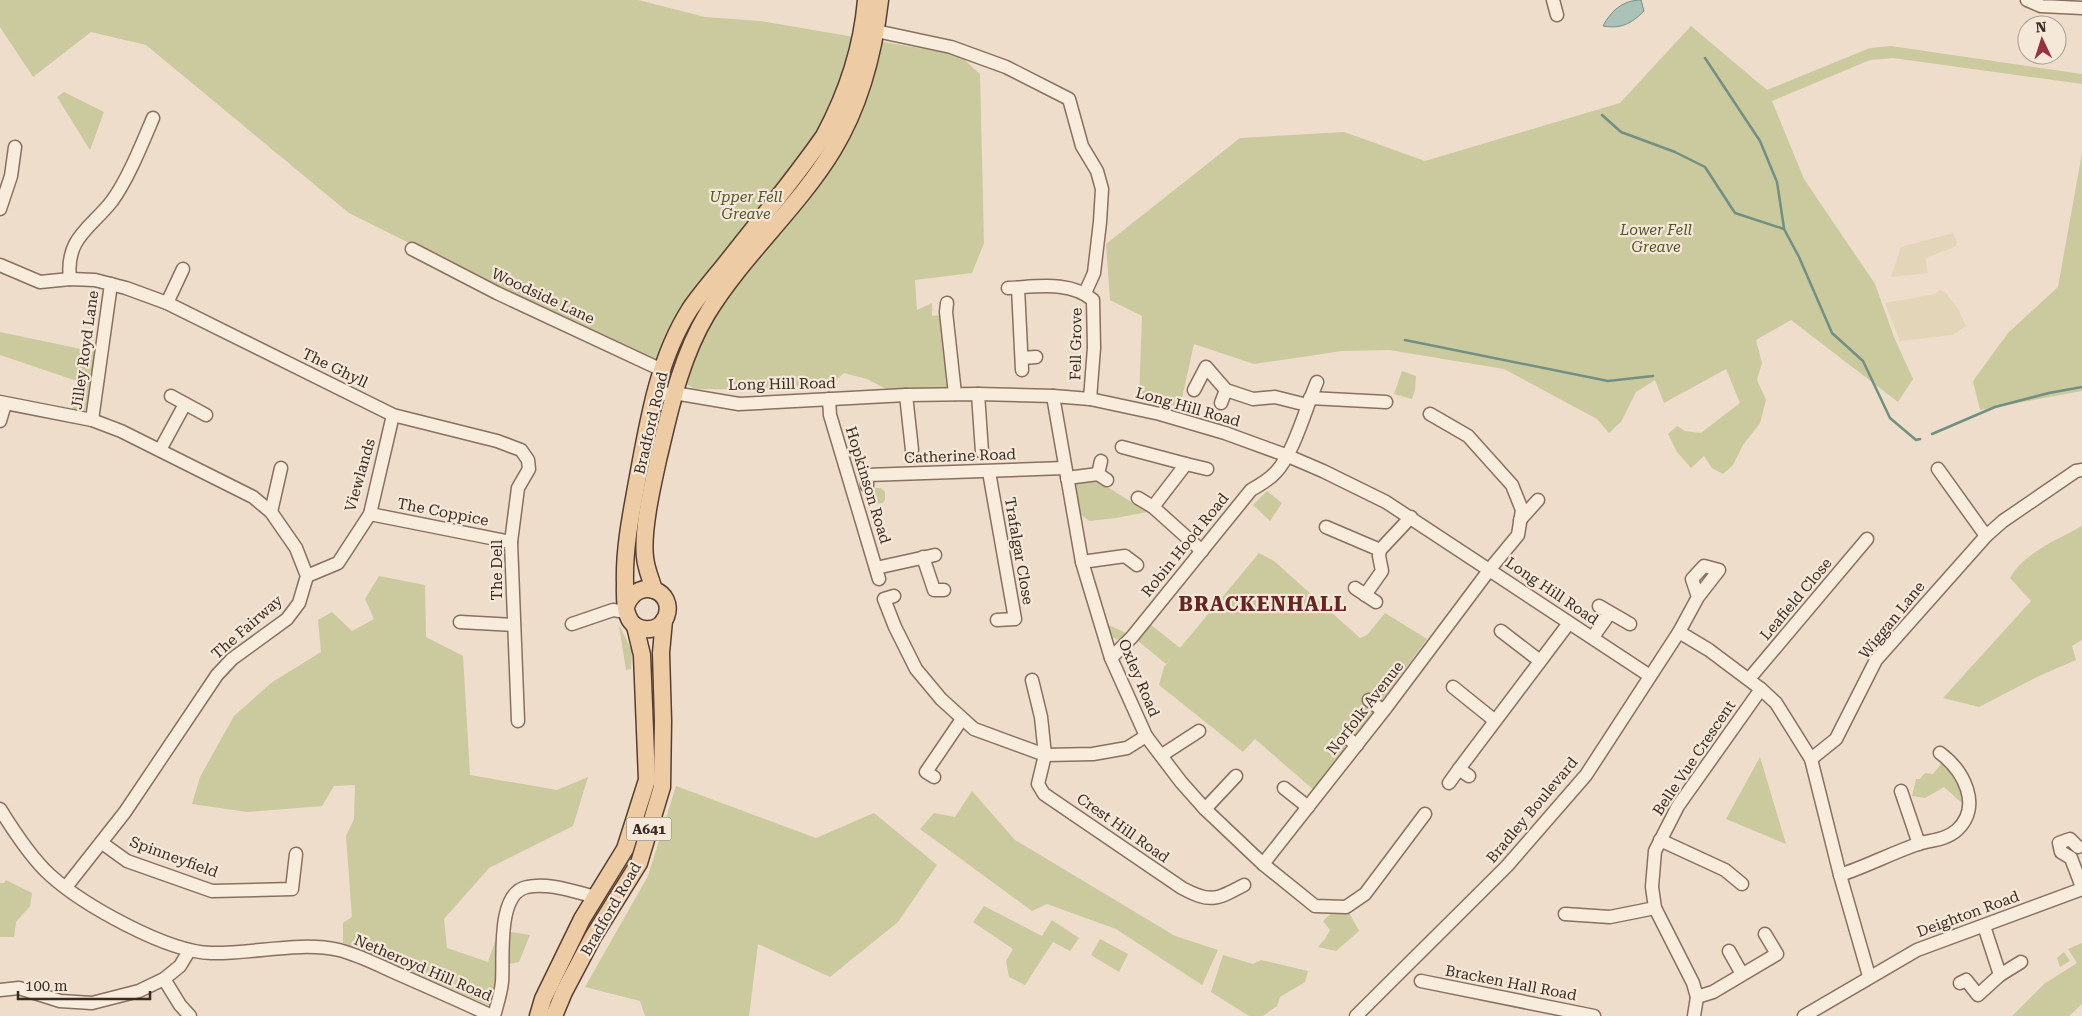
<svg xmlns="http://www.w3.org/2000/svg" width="2082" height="1016" font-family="'Roboto Serif',serif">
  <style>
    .farmland { fill: #e2d5b8 }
    .green { fill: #cbc99e }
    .water { fill: #aac2b7; stroke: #719083 }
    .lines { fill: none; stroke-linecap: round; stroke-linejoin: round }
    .stream { stroke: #719083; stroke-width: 2.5 }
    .minor-casing { stroke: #896f5f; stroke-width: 15 }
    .major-casing { stroke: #573e32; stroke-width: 19 }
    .minor { stroke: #f8ecdd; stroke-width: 12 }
    .major { stroke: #edcba5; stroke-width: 16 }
    .labels { text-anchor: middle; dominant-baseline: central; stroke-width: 4.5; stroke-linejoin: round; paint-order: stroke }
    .shield { fill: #f5e8d9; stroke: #726359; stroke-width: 1 }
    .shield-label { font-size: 14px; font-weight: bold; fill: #3a2a22 }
    .park-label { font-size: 15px; font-style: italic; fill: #525629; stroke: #f5e8d9 }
    .street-label { font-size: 15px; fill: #3a2a22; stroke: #f5e8d9 }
    .district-label { font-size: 20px; font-weight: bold; letter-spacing: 1px; fill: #652623; stroke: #f5e8d9 }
  </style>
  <rect width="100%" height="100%" fill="#edddca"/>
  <!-- farmland -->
  <g class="farmland">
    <polygon points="1953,233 1957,242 1955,247 1925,258 1928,273 1891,277 1901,247"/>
    <polygon points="1940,290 1946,293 1958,309 1966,326 1952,335 1900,341 1885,303 1935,294"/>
  </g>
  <!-- green -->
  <g class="green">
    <polygon points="0,0 638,0 705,17 760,21 959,55 980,74 984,243 972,273 915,280 917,310 932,303 932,316 946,315 949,383 947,388 892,392 867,379 844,373 825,390 695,389 648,362 349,213 146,45 91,32 33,77 0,27"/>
    <polygon points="1691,26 1767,90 1870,48 1891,46 2082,74 2082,84 1893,58 1870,60 1772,101 1804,179 1875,284 1894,337 1913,379 1898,402 1791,320 1756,340 1762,363 1757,380 1766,400 1760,423 1743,445 1733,465 1723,474 1712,468 1704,456 1691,468 1677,452 1668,434 1677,426 1685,431 1701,433 1740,403 1726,369 1664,403 1655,380 1636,392 1621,422 1609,433 1597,419 1504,369 1389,350 1342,351 1254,364 1194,344 1180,407 1139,398 1142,316 1110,300 1106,244 1240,138 1344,132 1425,161 1620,103"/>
    <polygon points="64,92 104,112 90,150 57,97"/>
    <polygon points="2082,153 2082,391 1980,410 1973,381 2008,333 2058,287"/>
    <polygon points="0,332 95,352 86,411 72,409 77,381 0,355"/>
    <polygon points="1402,371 1416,376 1415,390 1412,399 1394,394"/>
    <polygon points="1098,481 1147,512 1116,518 1089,521 1077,511 1072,482"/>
    <polygon points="875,488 881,488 885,492 885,500 883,503 872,504 869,502 868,496 875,495"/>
    <polygon points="1267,491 1282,503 1270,521 1253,505"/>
    <path d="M2082 526V640L2072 646 2076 660 2039 676 1979 707 1943 698 2031 601 2010 578C2024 553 2057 540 2082 526Z"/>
    <polygon points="1259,553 1274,561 1360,638 1367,635 1385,613 1427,639 1315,791 1255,739 1243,752 1159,685 1164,667 1173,656 1166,664 1137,640 1150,624 1180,648"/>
    <polygon points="379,576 425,585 426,637 463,656 470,775 557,790 588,777 573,826 489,868 444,919 447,948 488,962 499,930 530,935 519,962 499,966 493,1007 343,943 343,923 352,917 346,836 354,819 355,785 334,786 322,806 247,812 192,804 200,777 234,716 271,683 321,652 318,620 332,612 352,631 374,619 365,599"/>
    <path d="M1106 624 1126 633 1120 640C1110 638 1109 634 1106 624Z"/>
    <polygon points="619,625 632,651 631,669 626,670"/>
    <polygon points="1760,757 1786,844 1726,819"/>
    <path d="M1941 764C1956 768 1962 789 1962 803L1944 787 1925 798 1912 796 1916 779H1920L1925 773 1933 774Z"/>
    <polygon points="676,786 816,838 874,813 937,865 898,922 830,977 758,944 749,1016 645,1016 640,1001 585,987 648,876"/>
    <polygon points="972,791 1015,840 1175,936 1218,950 1202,985 1116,929 1047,904 1032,911 920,829 934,813 955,817"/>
    <polygon points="6,880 32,893 30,906 16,922 14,937 0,937 0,883 4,883"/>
    <polygon points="984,906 1042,936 1052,920 1079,938 1070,951 1053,942 1025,985 1009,977 1006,961 1013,949 973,922"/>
    <polygon points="1348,911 1359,931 1336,951 1318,947 1325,939 1330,930 1323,921 1332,913"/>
    <polygon points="1100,939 1128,954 1119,972 1091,955"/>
    <polygon points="2082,943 2082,1004 2069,1016 2012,1016 2044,984 2077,963 2068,949"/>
    <polygon points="2064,952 2070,961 2060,967 2057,958"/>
    <polygon points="1223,955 1253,964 1261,960 1308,971 1305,982 1280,997 1277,1006 1263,1016 1249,1016 1211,992"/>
  </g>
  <!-- water -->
  <path class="water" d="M1641 0 1644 11C1631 24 1621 29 1603 26 1611 11 1623 0 1641 0Z"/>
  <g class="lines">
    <!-- stream -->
    <g class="stream">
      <polyline points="1705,58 1760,141 1777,182 1784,228"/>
      <polyline points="1602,115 1621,132 1675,152 1705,167 1735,213 1784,229 1799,257 1832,333 1863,361 1890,418 1916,440 1920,439"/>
      <polyline points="1405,340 1608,381 1653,376"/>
      <polyline points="1932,434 1995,407 2049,393 2082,387"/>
    </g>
    <!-- minor casing -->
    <g class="minor-casing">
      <g id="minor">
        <polyline points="1553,0 1557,15"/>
        <polyline points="2027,0 2041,6 2082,8"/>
        <polyline points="876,31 951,47 1006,67 1069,99 1082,146 1097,171 1102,189 1100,222 1094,273 1085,293"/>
        <polyline points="0,209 11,176 15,147"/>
        <polyline points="412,249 497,293 662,370"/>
        <polyline points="0,265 40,282 70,279 95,280 126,288 167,303 393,415 497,441 521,450 528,460 529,469 518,488 511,542 518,721"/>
        <path d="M70 279C65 238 91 228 112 201 128 179 142 144 153 118"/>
        <path d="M1008 288C1035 287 1070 280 1093 300L1094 348 1090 399"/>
        <polyline points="1018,288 1022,370"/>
        <polyline points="167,303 183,269"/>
        <polyline points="947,303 946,312 955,394"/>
        <polyline points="1022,358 1036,357"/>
        <polyline points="1194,390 1206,367 1226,390 1253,399 1275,397 1307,405"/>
        <polyline points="978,394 982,452"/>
        <polyline points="654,395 674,393 739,404 906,395 978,394 1053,396 1090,399 1160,414 1225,433 1288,456 1323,471 1386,502 1650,676"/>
        <polyline points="906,395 912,450"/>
        <polyline points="171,396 206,415"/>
        <polyline points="1053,396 1082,562 1111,658 1146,736 1181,782 1205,809 1263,864 1315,906 1346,907 1365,894 1425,814"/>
        <polyline points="1310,398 1386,402"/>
        <polyline points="829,399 830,415 879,579"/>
        <polyline points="0,402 92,420 121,431 253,497 271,512 296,548 307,576 299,603 287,619 232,659 217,675 125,812 66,887"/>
        <polyline points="1221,403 1226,390"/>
        <polyline points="92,420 111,284"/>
        <polyline points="0,421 5,404"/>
        <polyline points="1122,447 1186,464"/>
        <polyline points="160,450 185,404"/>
        <polyline points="989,472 1015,619 997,620"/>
        <polyline points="1098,474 1101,461"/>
        <polyline points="1067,478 1098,474 1107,480"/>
        <polyline points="867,486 867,475 1065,468"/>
        <polyline points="1138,498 1153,507 1202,551"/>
        <polyline points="1153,507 1186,464 1207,469"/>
        <polyline points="271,512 281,468"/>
        <polyline points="370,514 511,542"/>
        <polyline points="1520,520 1538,500"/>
        <polyline points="1326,527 1380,550"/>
        <polyline points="1986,536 2003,521 2076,471 2082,470"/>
        <polyline points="923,557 934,590 944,590"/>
        <polyline points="1082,562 1125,556 1137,565"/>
        <polyline points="876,568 935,555"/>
        <polyline points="307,576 338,563 370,514 393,415"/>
        <polyline points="1355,588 1376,602"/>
        <polyline points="1365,595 1382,571 1379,556 1380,550 1411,517"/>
        <polyline points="894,596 884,599 895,627 916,669 941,699 974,729 1045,755 1093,754 1127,748 1146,736"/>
        <polyline points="1599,606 1630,624"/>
        <polyline points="460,622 514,625"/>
        <polyline points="572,624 613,610 626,612"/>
        <polyline points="1501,631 1540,661"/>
        <polyline points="1679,632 1709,650 1761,689 1776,703 1811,759 1840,875 1869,976"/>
        <polyline points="1593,637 1610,613"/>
        <path d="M1111 658 1132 637 1251 490C1260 485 1269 480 1276 472 1294 453 1306 407 1317 382"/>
        <polyline points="1749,679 1867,539"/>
        <path d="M1032 680 1041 717 1045 755 1038 784 1044 794 1182 888C1210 903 1216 900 1244 885"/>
        <polyline points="1453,687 1494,720"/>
        <polyline points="1369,700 1383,711"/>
        <polyline points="1346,737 1357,745"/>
        <polyline points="1162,755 1199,731"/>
        <polyline points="1811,759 1836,739 1876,660 1986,536 1938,469"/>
        <polyline points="1469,776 1459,769 1569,623"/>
        <polyline points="934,777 926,772 962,719"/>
        <polyline points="1449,783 1459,769"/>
        <polyline points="1284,788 1308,807"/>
        <polyline points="1901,791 1919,844"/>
        <path d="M0 809C13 830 32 859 50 875 83 905 167 952 211 953 252 954 300 941 339 950 359 955 378 965 396 973 428 987 460 1001 492 1016"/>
        <polyline points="1205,809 1236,776"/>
        <polyline points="1660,840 1725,870 1742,884"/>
        <polyline points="102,843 127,861 212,891 292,889 296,854"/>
        <polyline points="2078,847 2070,839 2059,843 2061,852 2071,858 2082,887"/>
        <polyline points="1263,864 1388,705 1490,569 1518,535 1522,510 1512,485 1468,436 1430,414"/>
        <path d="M1840 875C1867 866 1892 853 1918 844 1931 840 1946 840 1957 830 1983 806 1963 770 1940 753"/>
        <polyline points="1565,914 1610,917 1655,908"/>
        <polyline points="1984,926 2000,975 2021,962"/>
        <polyline points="1729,951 1742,974"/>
        <polyline points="164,979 180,1005 190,1016"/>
        <polyline points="1421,981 1594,1016"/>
        <polyline points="1960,983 1966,980 1978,995 2000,975"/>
        <polyline points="0,990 19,988 60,1001 92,1003 139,991 164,979 180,966 189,951"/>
        <polyline points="1697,997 1713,992 1777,954 1765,934"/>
        <path d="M494 1016C497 1005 501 993 502 982 504 959 496 893 527 887 548 882 575 892 596 897"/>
        <polyline points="1356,1016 1507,866 1586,775 1679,632 1698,597 1719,570 1704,566 1692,579 1698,597"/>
        <polyline points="1694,1016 1697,997 1693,983 1655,908 1652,887 1655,851 1678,806 1761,689"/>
        <polyline points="1804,1016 1917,950 2082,889"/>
      </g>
    </g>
    <!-- major casing -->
    <g class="major-casing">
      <g id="major">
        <path d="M654 590C651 579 646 569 645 557 642 531 652 487 658 460 670 410 680 359 707 314 743 255 797 209 833 150 861 104 874 52 880 0"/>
        <path d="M627 604C639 576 676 591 666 617 659 634 634 633 628 616 624 607 625 593 625 583 624 549 631 515 637 482 648 423 657 361 690 309 701 293 715 277 727 262 760 220 794 179 824 136 847 93 862 49 866 0"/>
        <polyline points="538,1016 543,999 582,919 625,849 647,780 642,655 635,626"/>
        <polyline points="554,1016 564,992 593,937 639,863 662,787 663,721 661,653 664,620"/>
      </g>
    </g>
    <!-- minor -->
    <use href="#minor" class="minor"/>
    <!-- major -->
    <use href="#major" class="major"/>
  </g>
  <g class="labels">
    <!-- shield labels -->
    <rect class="shield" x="626.5" y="817.5" width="45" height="23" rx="4"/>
    <g class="shield-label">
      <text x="649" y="829">A641</text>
    </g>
    <!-- park labels -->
    <g class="park-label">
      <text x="746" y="197">Upper Fell<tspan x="746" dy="17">Greave</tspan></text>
      <text x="1656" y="230">Lower Fell<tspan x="1656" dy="17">Greave</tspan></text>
    </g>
    <!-- street labels -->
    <g class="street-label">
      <text transform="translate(543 296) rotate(25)">Woodside Lane</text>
      <text transform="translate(1076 344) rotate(-89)">Fell Grove</text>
      <text transform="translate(85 350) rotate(-82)">Jilley Royd Lane</text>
      <text transform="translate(335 368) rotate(26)">The Ghyll</text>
      <text transform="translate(782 384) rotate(-1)">Long Hill Road</text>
      <text transform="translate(1188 407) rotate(16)">Long Hill Road</text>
      <text transform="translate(651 423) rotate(-77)">Bradford Road</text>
      <text transform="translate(960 456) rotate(-2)">Catherine Road</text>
      <text transform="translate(360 475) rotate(-74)">Viewlands</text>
      <text transform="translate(868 485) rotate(73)">Hopkinson Road</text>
      <text transform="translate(443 512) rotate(11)">The Coppice</text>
      <text transform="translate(1185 545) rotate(-51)">Robin Hood Road</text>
      <text transform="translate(1019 551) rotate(80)">Trafalgar Close</text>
      <text transform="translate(497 570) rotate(-90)">The Dell</text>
      <text transform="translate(1552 591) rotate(34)">Long Hill Road</text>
      <text transform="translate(1796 599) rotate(-50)">Leafield Close</text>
      <text transform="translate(1892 620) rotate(-51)">Wiggan Lane</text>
      <text transform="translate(247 627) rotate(-41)">The Fairway</text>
      <text transform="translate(1139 678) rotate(67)">Oxley Road</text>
      <text transform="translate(1365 708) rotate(-52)">Norfolk Avenue</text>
      <text transform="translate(1694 758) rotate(-56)">Belle Vue Crescent</text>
      <text transform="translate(1532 810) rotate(-50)">Bradley Boulevard</text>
      <text transform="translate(1123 828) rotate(35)">Crest Hill Road</text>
      <text transform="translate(174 857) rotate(20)">Spinneyfield</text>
      <text transform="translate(611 909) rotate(-60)">Bradford Road</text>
      <text transform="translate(1968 914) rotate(-20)">Deighton Road</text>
      <text transform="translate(423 968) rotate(23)">Netheroyd Hill Road</text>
      <text transform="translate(1511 983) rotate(11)">Bracken Hall Road</text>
    </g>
    <!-- district labels -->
    <g class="district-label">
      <text x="1263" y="604">BRACKENHALL</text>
    </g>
  </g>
  <!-- north arrow -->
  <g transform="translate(2042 40) rotate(356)"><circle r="24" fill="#f5e8d9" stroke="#aa9c90"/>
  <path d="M0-4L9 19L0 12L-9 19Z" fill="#963142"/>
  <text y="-8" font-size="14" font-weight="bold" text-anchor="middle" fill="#3a2a22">N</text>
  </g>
  <!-- scale -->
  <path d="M18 991v8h132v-8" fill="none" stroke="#3a2a22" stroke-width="2.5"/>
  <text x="25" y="991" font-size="15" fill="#3a2a22" stroke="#f5e8d9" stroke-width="4" paint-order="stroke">100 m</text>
</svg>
